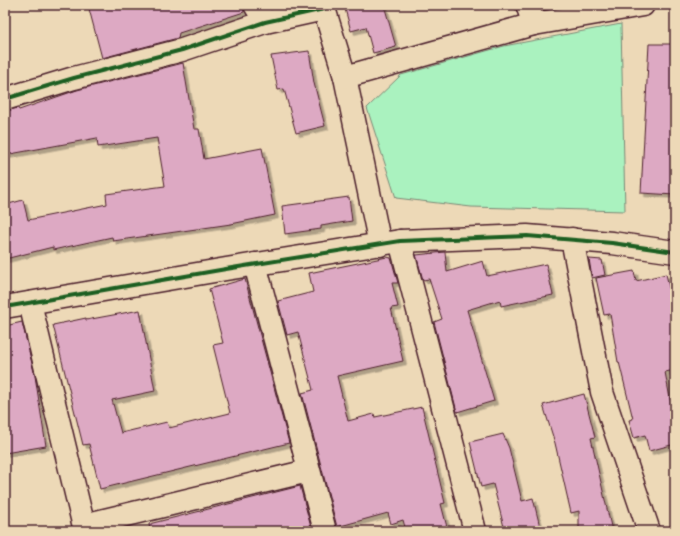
<svg xmlns="http://www.w3.org/2000/svg" width="680" height="536" font-family="Sriracha,sans-serif">
  <style>
    .green { fill: #aaf2bf; stroke: #7a8875 }
    .building { fill: #dda9c3; stroke: #4a1f2b; filter: url(#shadow) }
    .lines { fill: none; stroke-linecap: round; stroke-linejoin: round }
    .minor-casing { stroke: #4a1f2b; stroke-width: 25 }
    .minor { stroke: #edd9b7; stroke-width: 22 }
    .cycleway-casing { stroke: #edd9b7; stroke-width: 6 }
    .cycleway { stroke: #1b5e20; stroke-width: 4 }
  </style>
  <defs>
    <filter id="shadow"><feDropShadow dx="3.5" dy="3.5" stdDeviation="0" flood-color="#0004"/></filter>
  </defs>
  <rect width="100%" height="100%" fill="#edd9b7"/>
  <filter id="ink" filterUnits="userSpaceOnUse"><feTurbulence type="fractalNoise" baseFrequency=".025" numOctaves="2"/><feDisplacementMap in="SourceGraphic" scale="8" xChannelSelector="R" yChannelSelector="G"/><feConvolveMatrix kernelMatrix="1 2 1 2 8 2 1 2 1" color-interpolation-filters="sRGB"/></filter>
  <g filter="url(#ink)">
    <!-- green -->
    <polygon class="green" points="621,24 625,211 471,207 396,198 367,108 401,75 504,46"/>
    <!-- building -->
    <g class="building">
      <polygon points="88,5 243,5 244,12 179,33 178,38 102,58"/>
      <polygon points="344,5 384,5 396,47 373,53 366,27 351,31"/>
      <polygon points="649,44 675,44 675,195 641,193"/>
      <polygon points="309,51 314,83 325,126 296,133 284,89 278,90 271,56"/>
      <polygon points="183,63 194,129 199,129 204,159 262,148 275,215 231,224 113,241 112,237 53,250 53,247 5,259 5,205 23,200 28,220 107,204 106,194 165,186 157,138 98,147 97,138 5,155 5,111 18,108 19,110 77,90"/>
      <polygon points="349,197 352,221 321,226 321,229 285,234 282,206"/>
      <polygon points="445,252 447,272 483,261 487,276 546,264 553,295 501,306 500,300 467,310 494,401 457,412 434,322 442,319 429,279 423,280 416,255"/>
      <polygon points="387,257 391,258 398,283 392,283 398,307 391,308 403,361 337,376 348,421 374,414 375,417 422,407 445,503 441,504 448,531 406,531 403,520 391,524 388,513 337,527 302,393 313,390 298,332 287,335 278,301 313,292 309,273"/>
      <polygon points="589,259 602,260 605,275 592,278"/>
      <polygon points="634,271 636,281 666,274 675,313 675,370 665,372 675,425 675,444 649,451 645,435 634,438 629,420 633,419 619,362 618,362 610,314 604,315 596,278"/>
      <polygon points="245,279 289,443 100,489 89,444 83,445 53,325 86,318 86,320 140,310 155,391 112,400 121,433 167,422 169,428 230,413 213,345 223,343 209,289"/>
      <polygon points="22,322 35,376 46,446 5,453 5,326"/>
      <polygon points="584,394 595,437 591,438 612,531 579,531 579,511 571,513 555,443 543,405"/>
      <polygon points="503,434 509,448 522,501 533,498 541,531 505,531 493,484 481,487 470,442"/>
      <polygon points="300,486 312,531 150,531 149,524"/>
    </g>
    <g class="lines">
      <!-- minor casing -->
      <g class="minor-casing">
        <g id="minor">
          <polyline points="255,5 265,22"/>
          <polyline points="323,5 345,77 380,245"/>
          <polyline points="527,5 534,24"/>
          <polyline points="345,77 534,24 643,5"/>
          <polyline points="5,99 74,78 182,50 265,22 324,9"/>
          <polyline points="572,239 602,392 649,531"/>
          <polyline points="400,241 475,531"/>
          <polyline points="255,264 325,531"/>
          <polyline points="30,303 85,531"/>
          <polyline points="5,307 226,269 400,241 527,236 612,243 675,252"/>
          <polyline points="84,525 308,471"/>
        </g>
      </g>
      <!-- minor -->
      <use href="#minor" class="minor"/>
      <!-- cycleway casing -->
      <g class="cycleway-casing">
        <g id="cycleway">
          <polyline points="5,99 74,78 182,50 265,22 324,9"/>
          <polyline points="5,307 226,269 400,241 527,236 612,243 675,252"/>
        </g>
      </g>
      <!-- cycleway -->
      <use href="#cycleway" class="cycleway"/>
    </g>
  </g>
  <!-- margin -->
  <rect width="680" height="536" fill="none" stroke="#edd9b7" stroke-width="20"/>
  <rect x="10" y="10" width="660" height="516" fill="none" stroke="#4a1f2b" stroke-width="1.5" filter="url(#ink)"/>
</svg>
